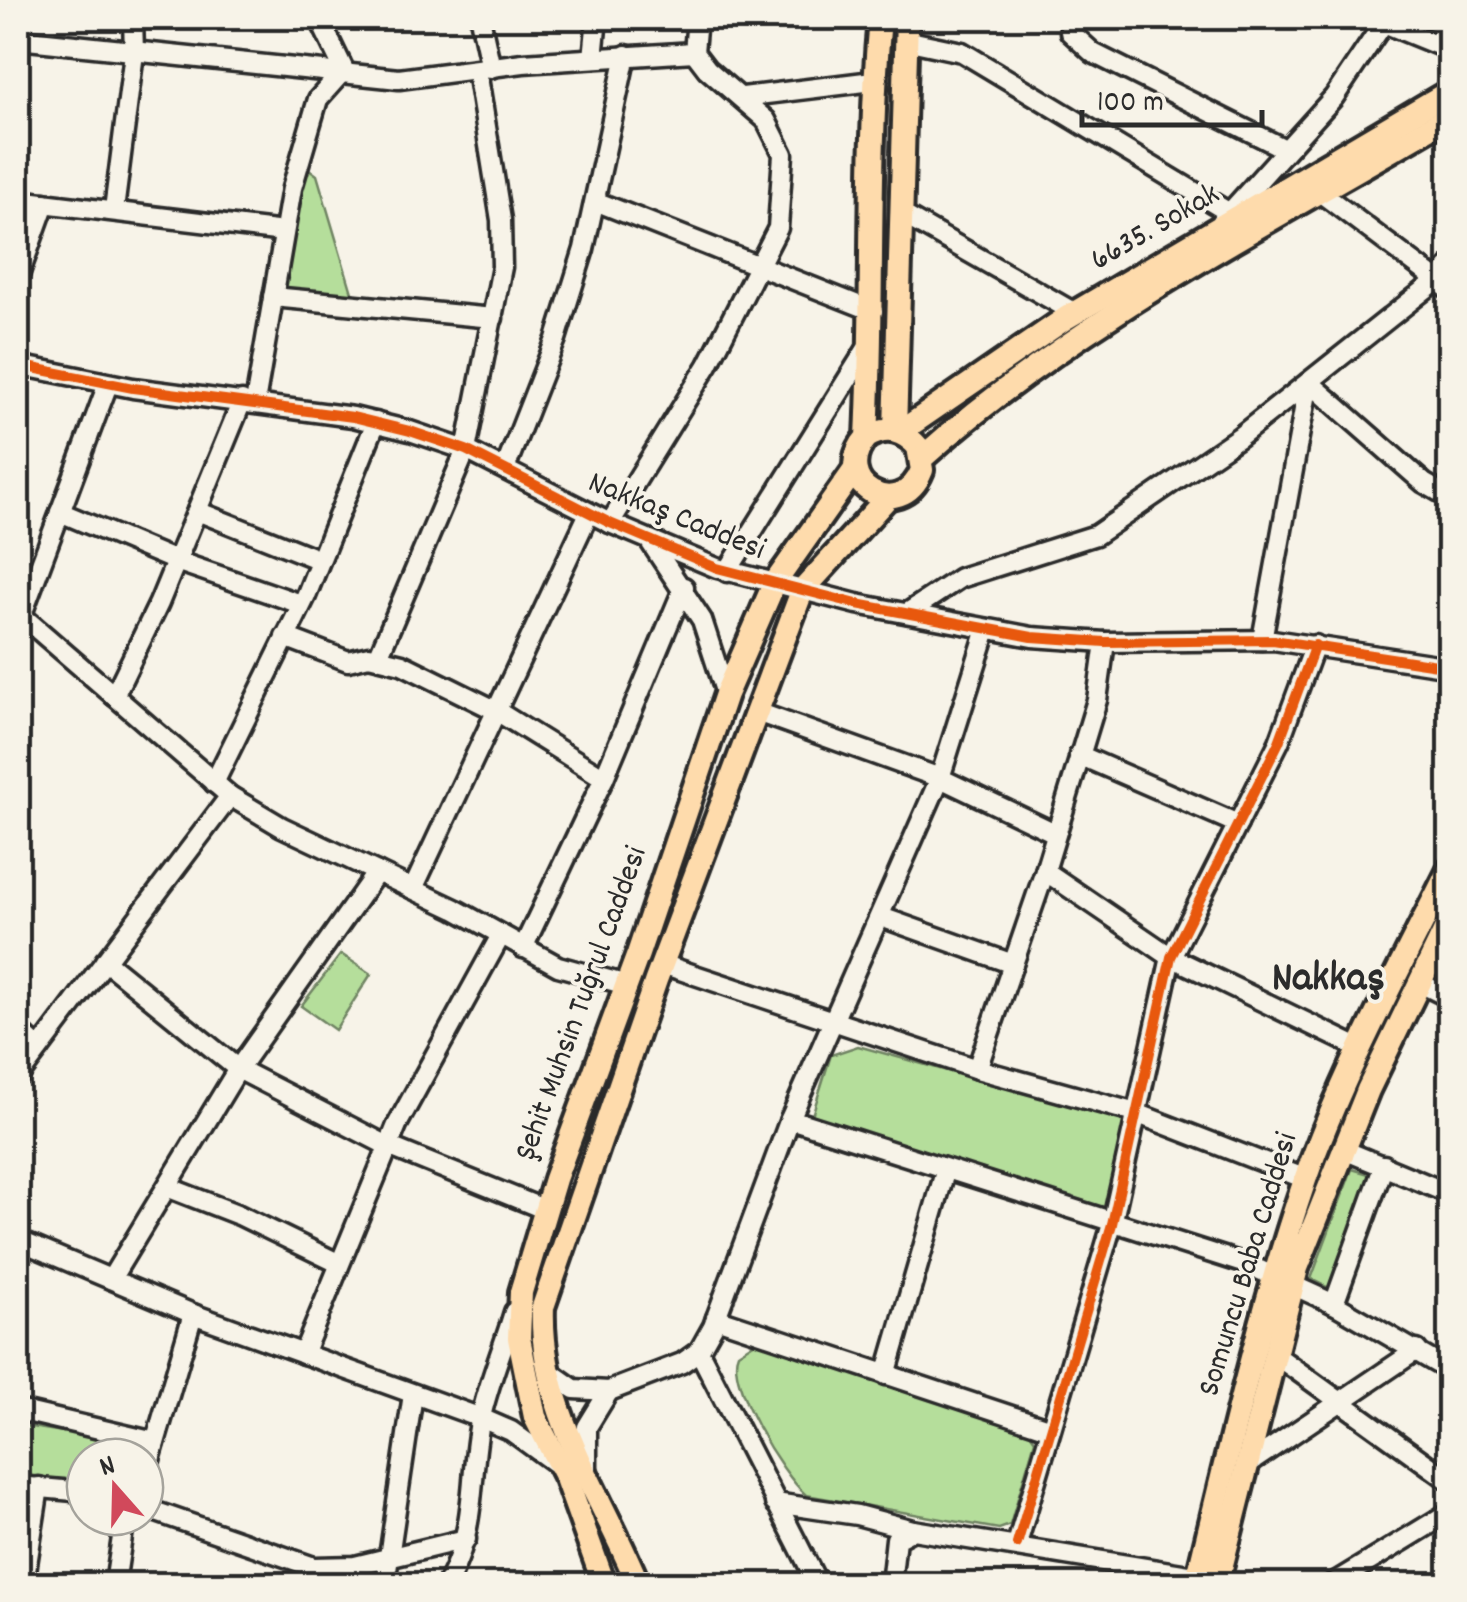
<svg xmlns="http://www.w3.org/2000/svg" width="1467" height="1602" font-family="Dekko,sans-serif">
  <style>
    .green { fill: #b5de9b; stroke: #708463; stroke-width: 2.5 }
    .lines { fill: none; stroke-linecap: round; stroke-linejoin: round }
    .minor-casing { stroke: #2b2b2b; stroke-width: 25 }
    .major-casing { stroke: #2b2b2b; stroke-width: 30 }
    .minor { stroke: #f7f3e8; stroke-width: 18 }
    .major { stroke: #fedbac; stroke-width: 22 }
    .cycleway-casing { stroke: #f7f3e8; stroke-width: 16 }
    .cycleway { stroke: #e8590c; stroke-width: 10 }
    .labels { text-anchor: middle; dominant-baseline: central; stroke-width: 8; stroke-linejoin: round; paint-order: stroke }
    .street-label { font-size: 32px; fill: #2b2b2b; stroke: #f7f3e8 }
    .district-label { font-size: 42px; font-weight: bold; fill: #2b2b2b; stroke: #f7f3e8 }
  </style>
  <rect width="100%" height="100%" fill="#f7f3e8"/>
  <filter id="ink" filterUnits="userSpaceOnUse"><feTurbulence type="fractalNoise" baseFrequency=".01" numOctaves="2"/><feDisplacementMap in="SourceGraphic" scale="20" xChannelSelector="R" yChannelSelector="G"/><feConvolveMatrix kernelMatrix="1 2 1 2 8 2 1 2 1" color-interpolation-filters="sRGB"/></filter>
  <g filter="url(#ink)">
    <!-- green -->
    <g class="green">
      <polygon points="305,166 317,175 353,296 283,289"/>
      <polygon points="341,954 371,974 335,1030 301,1006"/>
      <polygon points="858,1046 1132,1123 1110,1208 1096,1210 810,1122 831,1055"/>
      <polygon points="1352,1169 1372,1175 1335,1286 1327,1287 1311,1279"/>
      <path d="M755 1342 1027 1429 1035 1440 1010 1525 999 1529 806 1495C782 1474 725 1382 738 1353Z"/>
      <polygon points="18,1425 141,1444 141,1457 85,1457 85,1484 18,1476"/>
    </g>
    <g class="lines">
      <!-- minor casing -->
      <g class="minor-casing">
        <g id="minor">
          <polyline points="480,18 491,68"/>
          <polyline points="1070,18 1070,32 1093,53 1285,149"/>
          <polyline points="1386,24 1450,50"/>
          <polyline points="18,39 399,79 523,63 694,52"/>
          <polyline points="905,40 962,52 1228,212"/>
          <polyline points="593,58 597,18"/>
          <polyline points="743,97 873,81"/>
          <polyline points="1321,193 1450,290"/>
          <polyline points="18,200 284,232"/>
          <polyline points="595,201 873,311"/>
          <polyline points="114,210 134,53 133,18"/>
          <polyline points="902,214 1075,313"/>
          <polyline points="1222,221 1334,97 1387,18"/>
          <polyline points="18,278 45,203"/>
          <polyline points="273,297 493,318"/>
          <polyline points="18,365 133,388 353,417 410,431 466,450 610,523 717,568 857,604 1032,637 1105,642 1273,640 1450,667"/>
          <polyline points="1309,382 1424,483 1450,498"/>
          <polyline points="255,403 292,188 318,99 344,70 319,18"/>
          <polyline points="505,469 556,339 584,249 626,55"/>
          <polyline points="197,511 320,560"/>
          <polyline points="60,512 176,561 301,604"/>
          <polyline points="610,523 708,365 778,228 783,154 766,120 707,69 694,52 697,18"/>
          <polyline points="651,543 702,620 726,694"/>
          <polyline points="727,572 869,345"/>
          <polyline points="907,613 960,578 1096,535 1239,437 1437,280 1450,266"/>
          <polyline points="21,615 230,796 282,827 455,909 558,966 627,985"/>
          <polyline points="18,625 108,384"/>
          <polyline points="285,637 348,661 369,656 402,664 495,710 604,778"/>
          <polyline points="1262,640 1309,382"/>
          <polyline points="378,657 466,450 502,267 501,220 477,71"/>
          <polyline points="114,696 159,603 242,401"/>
          <polyline points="757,712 940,778 1055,833"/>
          <polyline points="1079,755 1238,824"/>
          <polyline points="214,783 306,596 376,422"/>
          <polyline points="1045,871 1171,957 1361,1049"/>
          <polyline points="413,889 589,513"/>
          <polyline points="881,917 1013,964"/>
          <polyline points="523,948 604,778 684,587"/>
          <polyline points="105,961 238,1069 388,1146 546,1210"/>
          <polyline points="662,964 977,1069 1136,1113 1306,1179"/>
          <polyline points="1420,983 1450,998"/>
          <polyline points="18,1029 39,1049"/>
          <polyline points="977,1069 1045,871 1097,700 1105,642"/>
          <polyline points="18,1077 230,796"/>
          <polyline points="790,1119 1249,1265 1334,1304 1450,1371"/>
          <polyline points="1344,1150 1450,1194"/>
          <polyline points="167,1187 239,1215 338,1263"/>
          <polyline points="18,1240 193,1314 481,1418 511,1431 559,1466"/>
          <polyline points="111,1279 238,1069 377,872"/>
          <polyline points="1334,1304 1384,1165"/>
          <polyline points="716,1318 1048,1428"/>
          <polyline points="699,1351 818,1584"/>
          <polyline points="303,1354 397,1125 500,937"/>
          <polyline points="1274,1354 1450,1481"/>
          <polyline points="547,1370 574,1389 609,1391 682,1363 699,1351 713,1326 790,1119 940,778 987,629"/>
          <polyline points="886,1375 945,1172"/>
          <polyline points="18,1410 155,1442"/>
          <polyline points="1245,1466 1417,1350"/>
          <polyline points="587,1469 587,1427 609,1391"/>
          <polyline points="145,1477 193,1314"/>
          <polyline points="18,1486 85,1492"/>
          <polyline points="775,1503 857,1515 913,1530"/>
          <polyline points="145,1508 314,1567 355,1566 466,1539"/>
          <polyline points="1017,1544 1112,1224 1171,957 1279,742 1315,645"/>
          <polyline points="24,1584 39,1487"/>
          <polyline points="115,1584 125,1517"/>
          <polyline points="385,1584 413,1394"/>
          <path d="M447 1584C479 1522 468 1479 481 1417 489 1381 504 1346 514 1312"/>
          <polyline points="891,1584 896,1539 913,1530 1207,1578"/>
          <polyline points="1332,1584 1450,1512"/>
        </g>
      </g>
      <!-- major casing -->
      <g class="major-casing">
        <g id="major">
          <polyline points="895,431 907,18"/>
          <polyline points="900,432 1066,318 1450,91"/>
          <path d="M867 437C887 426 903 430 918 447L922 470C900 526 827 483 867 437 874 298 867 157 880 18"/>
          <path d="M922 458C1074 321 1273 221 1450 116"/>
          <polyline points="604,1584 566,1478 535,1417 519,1338 521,1292 555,1179 638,954 726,694 774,584 855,469"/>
          <path d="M638 1584C601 1493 539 1410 543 1307L656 980 802 591 888 497"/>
          <path d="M1196 1584C1229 1449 1260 1311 1305 1180 1343 1072 1399 970 1450 868"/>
          <polyline points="1217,1584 1297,1268 1368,1090 1450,920"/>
        </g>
      </g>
      <!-- minor -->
      <use href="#minor" class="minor"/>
      <!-- major -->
      <use href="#major" class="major"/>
      <!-- cycleway casing -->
      <g class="cycleway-casing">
        <g id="cycleway">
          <polyline points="18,365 133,388 353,417 410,431 466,450 610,523 717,568 857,604 1032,637 1105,642 1273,640 1450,667"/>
          <polyline points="1017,1544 1112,1224 1171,957 1279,742 1315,645"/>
        </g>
      </g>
      <!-- cycleway -->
      <use href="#cycleway" class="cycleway"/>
    </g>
  </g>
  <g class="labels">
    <!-- street labels -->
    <g class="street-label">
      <text transform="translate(1156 229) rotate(-30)">6635. Sokak</text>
      <text transform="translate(676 518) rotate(22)">Nakkaş Caddesi</text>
      <text transform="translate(583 1004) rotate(-70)">Şehit Muhsin Tuğrul Caddesi</text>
      <text transform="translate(1250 1265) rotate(-73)">Somuncu Baba Caddesi</text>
    </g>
    <!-- district labels -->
    <g class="district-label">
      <text x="1328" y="981">Nakkaş</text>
    </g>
  </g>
  <!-- margin -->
  <rect width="1467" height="1602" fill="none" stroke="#f7f3e8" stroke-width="60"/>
  <rect x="30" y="30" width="1407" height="1542" fill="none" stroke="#2b2b2b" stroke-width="4" filter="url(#ink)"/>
  <!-- north arrow -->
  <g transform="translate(115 1487) rotate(340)"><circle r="48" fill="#f7f3e8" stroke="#a5a39c" stroke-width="2.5"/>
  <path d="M0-8L18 38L0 25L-18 38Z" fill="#d1495b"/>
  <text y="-15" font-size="28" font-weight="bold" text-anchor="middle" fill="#2b2b2b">N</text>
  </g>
  <!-- scale -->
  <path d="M1082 110v15h180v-15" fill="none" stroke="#2b2b2b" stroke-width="5"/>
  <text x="1097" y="110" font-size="30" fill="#2b2b2b" stroke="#f7f3e8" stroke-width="8" paint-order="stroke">100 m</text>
</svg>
